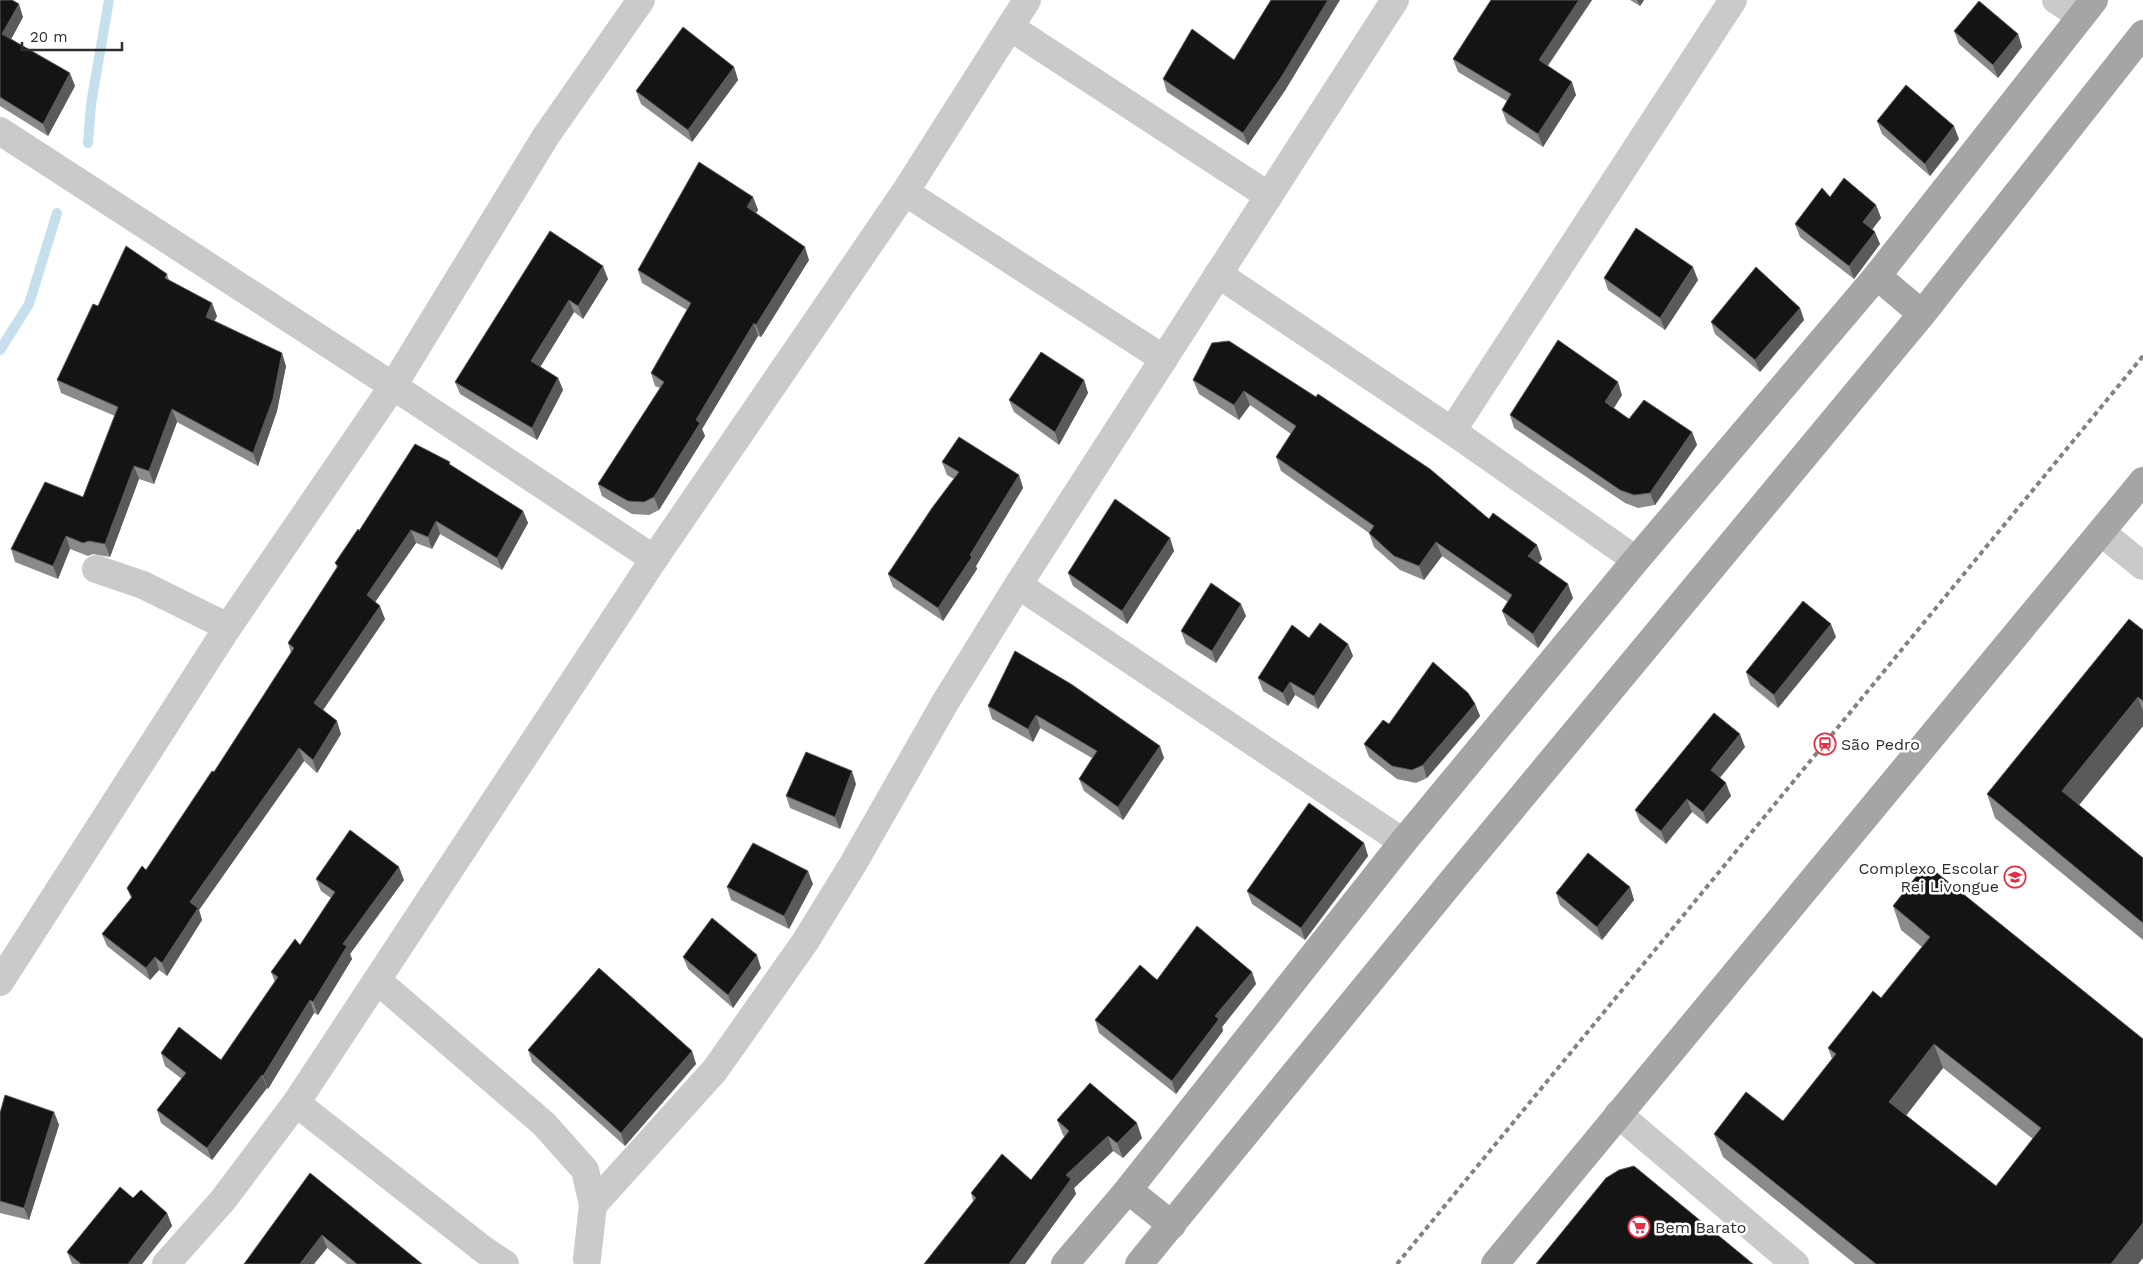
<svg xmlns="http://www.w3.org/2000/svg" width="2143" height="1264" font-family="'Work Sans',sans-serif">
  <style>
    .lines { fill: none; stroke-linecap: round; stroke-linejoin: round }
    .stream { stroke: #c6dfec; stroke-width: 10 }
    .minor { stroke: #cacaca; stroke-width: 28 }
    .major { stroke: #a5a5a5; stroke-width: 28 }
    .rail { stroke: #828282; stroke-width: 4; stroke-dasharray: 5 4; stroke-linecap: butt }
    .wall { fill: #8a8a8a; fill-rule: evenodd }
    .shaded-wall { fill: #5a5a5a }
    .building { fill: #141414; stroke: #5a5a5a; fill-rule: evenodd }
    .labels { text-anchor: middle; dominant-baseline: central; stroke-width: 5; stroke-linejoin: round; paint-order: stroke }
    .poi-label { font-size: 16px; fill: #2d2d2d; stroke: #fff; text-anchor: start }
  </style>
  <rect width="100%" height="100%" fill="#fff"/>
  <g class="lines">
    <!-- stream -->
    <g class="stream">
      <polyline points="88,143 91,104 109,0"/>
      <polyline points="0,350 29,304 57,213"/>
    </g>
    <!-- minor -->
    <g class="minor">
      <polyline points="2056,0 2081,16"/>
      <polyline points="1010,27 1269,196"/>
      <polyline points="0,131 393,386 654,559"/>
      <polyline points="905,192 1164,359"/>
      <polyline points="1218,274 1452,431 1636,560"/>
      <polyline points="1452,431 1733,0"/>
      <polyline points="2101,532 2143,566"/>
      <polyline points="96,569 143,585 228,627"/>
      <polyline points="1018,585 1403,842"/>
      <polyline points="378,981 544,1124 585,1170 593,1205 587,1259"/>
      <polyline points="0,982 228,627 393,386 546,136 641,0"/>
      <polyline points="296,1103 484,1250 505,1264"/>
      <polyline points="1618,1114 1795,1264"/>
      <polyline points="593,1205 715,1070 805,942 853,864 946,701 1018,585 1395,0"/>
      <polyline points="166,1264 223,1200 296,1103 654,559 905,192 1027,0"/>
    </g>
    <!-- major -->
    <g class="major">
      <polyline points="1877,276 1922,314"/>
      <polyline points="1128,1190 1172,1225"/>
      <polyline points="1065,1264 1128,1190 1403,842 1636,560 1877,276 2094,0"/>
      <polyline points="1139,1264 1452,881 1922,314 2143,34"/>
      <polyline points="1495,1264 2143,481"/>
    </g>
    <!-- rail -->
    <polyline class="rail" points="1397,1264 2143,356"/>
  </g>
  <!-- wall -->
  <g class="wall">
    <polygon points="0,0 23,17 11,39 75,86 48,136 0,106"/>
    <polygon points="1592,0 1548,66 1576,95 1543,147 1507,123 1502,110 1507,101 1458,72 1453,59"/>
    <polygon points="1630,0 1644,0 1640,6"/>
    <polygon points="1954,31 2018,34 2022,47 1998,78 1959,44"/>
    <polygon points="1234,60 1286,89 1248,145 1167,92 1163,79"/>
    <polygon points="734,67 738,80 692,142 641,104 636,91"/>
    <polygon points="1877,121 1959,139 1930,176 1882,134"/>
    <polygon points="753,197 758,210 756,213 809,260 761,337 758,336 702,429 705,436 659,510 649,515 632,514 602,496 598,484 660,388 655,386 651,373 687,310 642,283 638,270"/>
    <polygon points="1830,197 1876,205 1881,218 1872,229 1880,244 1854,279 1800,237 1795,224"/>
    <polygon points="550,231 608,279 583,319 574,312 540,367 558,378 563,390 537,440 460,394 455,382"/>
    <polygon points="167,274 169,280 217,316 214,321 286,366 277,411 258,466 177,422 154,484 139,479 110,557 93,554 88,556 70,549 58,579 15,562 11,549 83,497 115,416 61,393 57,380 98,306"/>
    <polygon points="1604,278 1698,280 1665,330 1608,290"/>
    <polygon points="1800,308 1804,320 1760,372 1715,334 1711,322"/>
    <polygon points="1212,343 1489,519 1537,545 1542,559 1539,563 1573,598 1538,648 1508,625 1502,611 1508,602 1442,556 1424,580 1400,570 1374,547 1369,533 1281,471 1276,457 1291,434 1250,405 1239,420 1199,394 1193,380"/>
    <polygon points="1084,380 1088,393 1059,445 1014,412 1009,400"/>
    <polygon points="1622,395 1614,408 1629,419 1692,432 1697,445 1655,505 1638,508 1625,503 1514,428 1510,415"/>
    <polygon points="942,462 1019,475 1023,488 976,566 977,569 943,621 893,587 888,574 954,479 947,475"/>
    <polygon points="452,466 523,511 528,523 502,570 440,534 432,549 416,543 375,602 385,619 323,710 341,734 317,773 304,761 199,910 202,920 167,976 159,970 150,980 107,946 102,934 131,898 127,888 146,870 214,772 291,653 288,643 337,568 335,563 359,531"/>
    <polygon points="1170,538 1174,551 1127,624 1073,586 1068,573"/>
    <polygon points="1246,616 1216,663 1186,644 1181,631"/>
    <polygon points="2143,630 2143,726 2079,805 2143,858 2143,940 1995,818 1987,794"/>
    <polygon points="1836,637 1778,708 1750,685 1746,672"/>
    <polygon points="1309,638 1348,644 1353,656 1318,709 1295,695 1288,706 1263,691 1258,678"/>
    <polygon points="1015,651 1164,758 1123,820 1084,791 1079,779 1092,758 1040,728 1033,742 992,719 988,706"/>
    <polygon points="1475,704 1480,716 1427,778 1416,783 1397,779 1369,757 1364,744 1389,724"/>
    <polygon points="1745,747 1720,778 1731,796 1707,824 1692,812 1666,844 1640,822 1635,810"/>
    <polygon points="856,784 840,829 790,808 786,796"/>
    <polygon points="1364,843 1368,856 1305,940 1252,904 1247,891"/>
    <path d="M1926 864 2143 1258 2138 1264H1855L1723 1157 1714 1134 1783 1121 1832 1059 1828 1048 1881 998 1922 947 1901 930 1893 906ZM1943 1068 2033 1139 1996 1186 1906 1115Z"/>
    <polygon points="316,879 404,880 350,954 352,959 318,1015 314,1013 268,1089 267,1088 212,1160 161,1123 157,1110 182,1079 165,1066 161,1053 221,1060 275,982 271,972 300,945 331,898 321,891"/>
    <polygon points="813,884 789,929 731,900 727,887"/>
    <polygon points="1630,887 1634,900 1602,940 1560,905 1556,893"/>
    <polygon points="683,957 761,968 733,1008 688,969"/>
    <polygon points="1252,972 1256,984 1222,1027 1223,1031 1176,1094 1099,1033 1095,1020 1157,980"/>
    <polygon points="528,1050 692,1051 696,1064 625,1146 532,1062"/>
    <polygon points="54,1112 59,1125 29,1220 0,1213 0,1113"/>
    <polygon points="1057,1120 1142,1138 1123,1158 1113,1151 1074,1188 1076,1194 1025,1264 924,1264 973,1201 971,1193 1031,1180 1065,1137 1063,1135"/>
    <polygon points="310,1173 422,1264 347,1264 327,1248 314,1264"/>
    <polygon points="133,1198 167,1213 172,1226 142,1264 72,1264 67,1252"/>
  </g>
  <!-- shaded-wall -->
  <g class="shaded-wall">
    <polygon points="1328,0 1340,0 1286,89 1248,145 1243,133"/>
    <polygon points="1579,0 1592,0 1543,72 1539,60"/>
    <polygon points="1637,0 1644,0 1640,6"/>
    <polygon points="19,4 23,17 7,47 2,34"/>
    <polygon points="2018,34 2022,47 1998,78 1993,65"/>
    <polygon points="734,67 738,80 692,142 688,130"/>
    <polygon points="70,73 75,86 48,136 43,124"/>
    <polygon points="1572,82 1576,95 1543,147 1538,134"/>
    <polygon points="1954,126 1959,139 1930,176 1925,164"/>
    <polygon points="753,197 758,210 752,220 747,207"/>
    <polygon points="1876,205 1881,218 1868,235 1863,222"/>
    <polygon points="1875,232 1880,244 1854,279 1849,266"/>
    <polygon points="805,247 809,260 761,337 756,325"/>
    <polygon points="603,266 608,279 583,319 578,306"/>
    <polygon points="1693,267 1698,280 1665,330 1660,318"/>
    <polygon points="569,300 574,312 536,374 531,361"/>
    <polygon points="212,303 217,316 210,330 206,317"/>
    <polygon points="1800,308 1804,320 1760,372 1755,360"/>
    <polygon points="754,323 758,336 702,429 705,436 659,510 654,497 696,420"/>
    <polygon points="282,353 286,366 277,411 258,466 253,453"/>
    <polygon points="558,378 563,390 537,440 532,428"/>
    <polygon points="1084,380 1088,393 1059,445 1055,432"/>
    <polygon points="1618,382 1622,395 1610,414 1605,402"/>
    <polygon points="1244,391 1250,405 1239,420 1234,405"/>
    <polygon points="172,409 177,422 154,484 149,471"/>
    <polygon points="1692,432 1697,445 1655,505 1650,493"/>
    <polygon points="134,466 139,479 110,557 105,544"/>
    <polygon points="1019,475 1023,488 976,566 977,569 943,621 938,608"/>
    <polygon points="523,511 528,523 502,570 497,558"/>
    <polygon points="436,521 440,534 432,549 428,537"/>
    <polygon points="411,530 416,543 371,608 367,595"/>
    <polygon points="66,536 70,549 58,579 53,566"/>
    <polygon points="1170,538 1174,551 1127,624 1122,611"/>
    <polygon points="1436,542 1442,556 1424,580 1419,566"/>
    <polygon points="1537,545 1542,559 1533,570 1528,556"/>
    <polygon points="1568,584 1573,598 1538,648 1533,634"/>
    <polygon points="1241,604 1246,616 1216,663 1212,651"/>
    <polygon points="380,606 385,619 319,716 314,703"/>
    <polygon points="1831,624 1836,637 1778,708 1774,695"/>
    <polygon points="1348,644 1353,656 1318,709 1314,696"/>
    <polygon points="1290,682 1295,695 1288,706 1283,693"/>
    <polygon points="2138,697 2143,711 2143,726 2071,815 2062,791"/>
    <polygon points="1475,704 1480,716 1427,778 1423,765"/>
    <polygon points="1036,715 1040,728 1033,742 1028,729"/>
    <polygon points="337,721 341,734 317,773 313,760"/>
    <polygon points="1740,734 1745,747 1715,783 1711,770"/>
    <polygon points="1160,746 1164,758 1123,820 1118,807"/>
    <polygon points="299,748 304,761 199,910 202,920 167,976 162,963 190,902"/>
    <polygon points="852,771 856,784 840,829 835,817"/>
    <polygon points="1726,783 1731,796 1707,824 1703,812"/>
    <polygon points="1687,799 1692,812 1666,844 1661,831"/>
    <polygon points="1364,843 1368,856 1305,940 1301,928"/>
    <polygon points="399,867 404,880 350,954 352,959 318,1015 313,1002 343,944"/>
    <polygon points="808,871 813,884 789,929 784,916"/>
    <polygon points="1630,887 1634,900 1602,940 1597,927"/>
    <polygon points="757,955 761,968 733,1008 728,995"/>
    <polygon points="155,957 159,970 150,980 146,968"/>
    <polygon points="1252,972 1256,984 1222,1027 1223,1031 1176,1094 1172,1081 1215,1016"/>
    <polygon points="310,1000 314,1013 268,1089 263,1076"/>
    <polygon points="1934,1044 1943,1068 1898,1126 1889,1102"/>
    <polygon points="692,1051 696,1064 625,1146 621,1133"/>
    <polygon points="262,1075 267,1088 212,1160 207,1148"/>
    <polygon points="54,1112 59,1125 29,1220 24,1208"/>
    <polygon points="1137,1123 1142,1138 1123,1158 1117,1143"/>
    <polygon points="1108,1136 1113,1151 1074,1188 1076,1194 1025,1264 1009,1264 1066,1175"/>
    <polygon points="167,1213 172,1226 142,1264 128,1264"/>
    <polygon points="2143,1223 2143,1258 2138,1264 2111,1264"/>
    <polygon points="322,1235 327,1248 314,1264 300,1264"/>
  </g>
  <!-- building -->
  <g class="building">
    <polygon points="0,0 12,0 19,4 2,34 70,73 43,124 0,97"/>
    <polygon points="1271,0 1328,0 1282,76 1243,133 1163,79 1192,29 1234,60"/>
    <polygon points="1491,0 1579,0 1539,60 1572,82 1538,134 1502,110 1511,94 1453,59"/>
    <polygon points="1979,1 2018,34 1993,65 1954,31"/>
    <polygon points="683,27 734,67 688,130 636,91"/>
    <polygon points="1906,85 1954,126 1925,164 1877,121"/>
    <polygon points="699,162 753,197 747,207 805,247 756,325 754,323 696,420 700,423 654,497 644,502 628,501 598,484 664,382 651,373 691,303 638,270"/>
    <polygon points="1844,178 1876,205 1863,222 1875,232 1849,266 1795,224 1822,188 1830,197"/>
    <polygon points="1636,228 1693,267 1660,318 1604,278"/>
    <polygon points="550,231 603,266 578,306 569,300 531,361 558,378 532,428 455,382"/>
    <polygon points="126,246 167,274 165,278 212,303 206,317 282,353 273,399 253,453 172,409 149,471 134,466 105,544 89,541 83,543 66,536 53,566 11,549 45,482 83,497 118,407 57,380 93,304 98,306"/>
    <polygon points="1756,267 1800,308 1755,360 1711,322"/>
    <polygon points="1558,340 1618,382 1605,402 1629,419 1644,400 1692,432 1650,493 1634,495 1620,490 1510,415"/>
    <polygon points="1229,341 1316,397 1318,394 1430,469 1489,519 1493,513 1537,545 1528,556 1568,584 1533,634 1502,611 1512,595 1436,542 1419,566 1394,556 1369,533 1374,526 1276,457 1296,426 1244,391 1234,405 1193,380 1212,343"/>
    <polygon points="1041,352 1084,380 1055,432 1009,400"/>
    <polygon points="959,437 1019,475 970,555 972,557 938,608 888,574 932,508 959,472 942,462"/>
    <polygon points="415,444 450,462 449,464 523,511 497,558 436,521 428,537 411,530 367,595 380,606 314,703 337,721 313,760 299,748 190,902 198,908 162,963 155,957 146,968 102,934 132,897 127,888 142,866 146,870 212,771 214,772 294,648 288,643 338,566 335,563 358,529 359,531"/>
    <polygon points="1115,499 1170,538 1122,611 1068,573"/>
    <polygon points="1211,583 1241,604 1212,651 1181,631"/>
    <polygon points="1803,601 1831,624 1774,695 1746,672"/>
    <polygon points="2129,619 2143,630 2143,701 2138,697 2062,791 2143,858 2143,923 1987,794"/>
    <polygon points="1320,623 1348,644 1314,696 1290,682 1283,693 1258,678 1292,625 1309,638"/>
    <polygon points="1015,651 1071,684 1160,746 1118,807 1079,779 1097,751 1036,715 1028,729 988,706"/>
    <polygon points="1433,662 1468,693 1475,704 1423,765 1412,770 1392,766 1364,744 1383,720 1389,724"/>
    <polygon points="1714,713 1740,734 1711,770 1726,783 1703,812 1687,799 1661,831 1635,810"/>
    <polygon points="806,752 852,771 835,817 786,796"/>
    <polygon points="1309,803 1364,843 1301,928 1247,891"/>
    <polygon points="350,830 399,867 343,944 347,946 313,1002 310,1000 263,1076 262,1075 207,1148 157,1110 186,1073 161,1053 179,1027 221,1060 278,977 271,972 295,939 300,945 335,892 316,879"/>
    <polygon points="753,843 808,871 784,916 727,887"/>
    <polygon points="1588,853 1630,887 1597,927 1556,893"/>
    <path d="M1926 864 2143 1039V1223L2111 1264H1876L1714 1134 1746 1092 1783 1121 1836 1054 1828 1048 1873 991 1881 998 1930 937 1893 906ZM1934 1044 2041 1128 1996 1186 1889 1102Z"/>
    <polygon points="712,918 757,955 728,995 683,957"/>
    <polygon points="1197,926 1252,972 1215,1016 1219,1019 1172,1081 1095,1020 1140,965 1157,980"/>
    <polygon points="599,968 692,1051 621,1133 528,1050"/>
    <polygon points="1090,1083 1137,1123 1117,1143 1108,1136 1066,1175 1071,1179 1009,1264 924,1264 976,1198 971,1193 1002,1154 1031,1180 1069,1131 1057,1120"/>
    <polygon points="5,1095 54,1112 24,1208 0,1201 0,1113"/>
    <polygon points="1634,1166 1753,1264 1536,1264 1606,1178 1619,1170"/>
    <polygon points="310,1173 422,1264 357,1264 322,1235 300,1264 244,1264"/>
    <polygon points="120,1187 133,1198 141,1190 167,1213 128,1264 81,1264 67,1252"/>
  </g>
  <!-- icons -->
  <defs>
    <g id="station-ring" transform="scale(1.125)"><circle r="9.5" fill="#fff" stroke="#e82c43" stroke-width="1.5"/><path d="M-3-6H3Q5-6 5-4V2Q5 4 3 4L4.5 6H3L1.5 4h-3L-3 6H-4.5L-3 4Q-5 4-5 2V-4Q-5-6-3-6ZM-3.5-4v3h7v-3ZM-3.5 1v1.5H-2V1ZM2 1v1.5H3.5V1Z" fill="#e82c43"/></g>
    <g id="school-ring" transform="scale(1.125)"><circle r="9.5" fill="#fff" stroke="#e82c43" stroke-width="1.5"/><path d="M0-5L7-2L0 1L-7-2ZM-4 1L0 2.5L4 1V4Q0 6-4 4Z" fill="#e82c43"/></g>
    <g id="supermarket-ring" transform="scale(1.125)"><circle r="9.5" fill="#fff" stroke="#e82c43" stroke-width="1.5"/><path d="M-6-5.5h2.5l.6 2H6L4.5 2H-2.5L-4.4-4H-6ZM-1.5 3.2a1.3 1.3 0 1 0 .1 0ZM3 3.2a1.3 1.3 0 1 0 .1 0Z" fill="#e82c43"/></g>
  </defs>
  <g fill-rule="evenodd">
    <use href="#station-ring" x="1825" y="744"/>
    <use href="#school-ring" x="2015" y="877"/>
    <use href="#supermarket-ring" x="1639" y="1227"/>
  </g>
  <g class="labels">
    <!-- poi labels -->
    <g class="poi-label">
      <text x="1841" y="744">São Pedro</text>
      <text x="1999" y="868" text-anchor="end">Complexo Escolar<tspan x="1999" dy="18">Rei Livongue</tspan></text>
      <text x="1655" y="1227">Bem Barato</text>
    </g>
  </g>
  <!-- scale -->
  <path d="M22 42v8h100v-8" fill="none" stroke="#2d2d2d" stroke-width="2.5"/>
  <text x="30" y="42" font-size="15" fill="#2d2d2d" stroke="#ffffff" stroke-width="4" paint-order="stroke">20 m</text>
</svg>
